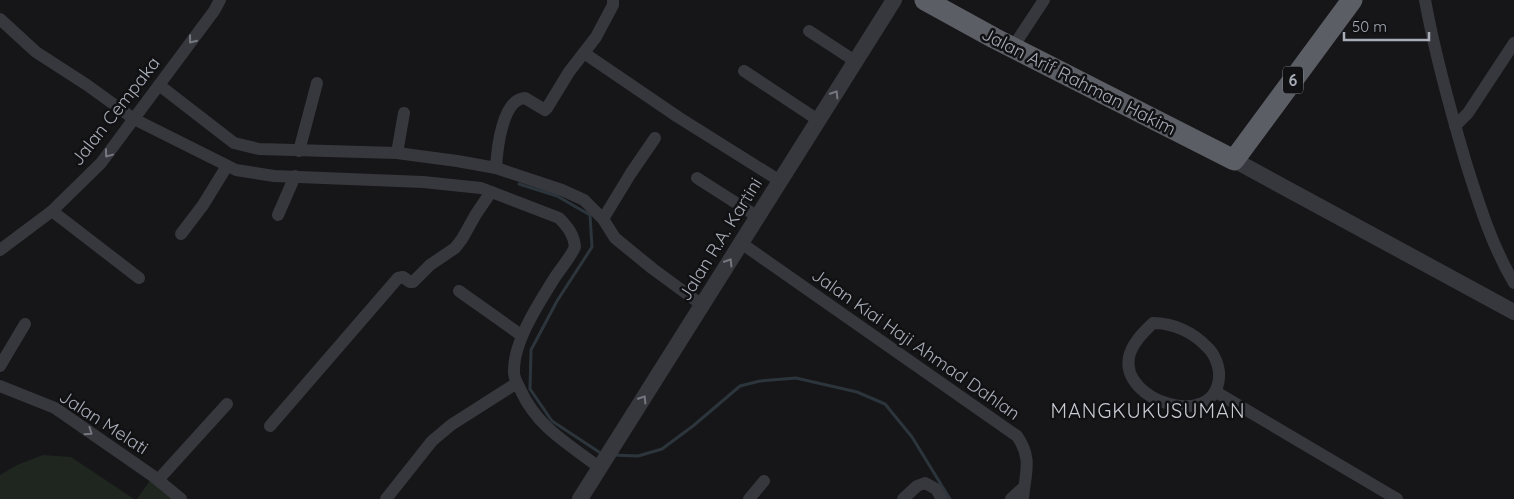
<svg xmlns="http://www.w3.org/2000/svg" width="1514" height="499" font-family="Quicksand,sans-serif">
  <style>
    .green { fill: #1e261f }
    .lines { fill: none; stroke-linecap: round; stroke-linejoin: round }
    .stream { stroke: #2c353c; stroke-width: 3 }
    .minor { stroke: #37383d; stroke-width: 12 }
    .tertiary { stroke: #37383d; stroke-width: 16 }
    .trunk { stroke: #5b5e65; stroke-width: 21 }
    .oneway { stroke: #757881 }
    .labels { text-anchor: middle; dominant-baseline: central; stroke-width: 5; stroke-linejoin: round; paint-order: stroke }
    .shield { fill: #111113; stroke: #7b7e86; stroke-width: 1 }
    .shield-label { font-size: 16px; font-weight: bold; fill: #a8adb8 }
    .street-label { font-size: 18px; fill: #a8adb8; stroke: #111113 }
    .quarter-label { font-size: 20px; letter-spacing: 1px; fill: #c9ccd4; stroke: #111113 }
  </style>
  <rect width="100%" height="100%" fill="#161618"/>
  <!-- green -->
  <g class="green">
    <polygon points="43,455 71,457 134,499 0,499 0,475 17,465"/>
    <polygon points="153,476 181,499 137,499"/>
  </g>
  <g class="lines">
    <!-- stream -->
    <g class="stream">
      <polyline points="519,184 557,196 590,215 592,247 557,301 531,350 530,389 552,421 602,454"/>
      <polyline points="613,455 638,456 662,449 693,426 740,386 760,381 796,378 857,392 885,404 912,437 950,499"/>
    </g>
    <!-- minor -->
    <g class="minor">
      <path d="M1425 0C1435 55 1450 109 1466 163 1479 204 1492 246 1514 283"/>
      <path d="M0 19 36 52 87 85 134 119 236 170 274 176 423 182 481 188 559 218C568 227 574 235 575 247 569 260 559 270 552 282 537 306 514 342 514 370 513 378 518 384 521 391 538 428 569 444 600 468"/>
      <polyline points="809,31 855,61"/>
      <polyline points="1013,47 1044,0"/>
      <polyline points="584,53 678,117 780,181"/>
      <polyline points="744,71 818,120"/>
      <polyline points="159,85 234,143 259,149 397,153 457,161 496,168 562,190 584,200 603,219 615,238 653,269 702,305"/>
      <polyline points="1455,126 1468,113 1514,43"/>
      <polyline points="299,151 317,83"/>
      <polyline points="397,153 404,113"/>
      <path d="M496 168C497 150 502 99 525 98L545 110 547 108 569 72 596 37 613 5V0"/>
      <polyline points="697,178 758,217"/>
      <polyline points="52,211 139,278"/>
      <polyline points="278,215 295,176"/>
      <polyline points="603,219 631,173 655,138"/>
      <polyline points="181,234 203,205 227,166"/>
      <path d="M741 243 1017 436C1033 459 1025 473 1023 499"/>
      <polyline points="0,250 52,211 101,163 214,11 220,0"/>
      <polyline points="459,291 521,335"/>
      <path d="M1153 323C1173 323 1193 332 1207 347 1215 354 1220 368 1219 378 1214 431 1120 401 1129 357 1132 343 1143 333 1153 323Z"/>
      <polyline points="0,366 25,324"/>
      <polyline points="0,386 55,408 153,476 181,499"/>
      <polyline points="1216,392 1397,499"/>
      <polyline points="270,426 398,278 403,277 410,282 413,282 430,265 455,248 462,239 476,214 491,192"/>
      <polyline points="158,480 227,404"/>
      <polyline points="386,499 432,441 451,425 517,383"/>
      <polyline points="749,499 764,481"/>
      <polyline points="903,499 917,486 925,483 936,489 942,499"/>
      <polyline points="1011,499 1024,487"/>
    </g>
    <!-- tertiary -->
    <g class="tertiary">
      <polyline points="1234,160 1514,312"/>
      <polyline points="580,499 894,0"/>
    </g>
    <!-- trunk -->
    <polyline class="trunk" points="925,0 994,38 1234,160 1352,0"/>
  </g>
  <!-- one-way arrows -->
  <defs><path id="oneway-chevron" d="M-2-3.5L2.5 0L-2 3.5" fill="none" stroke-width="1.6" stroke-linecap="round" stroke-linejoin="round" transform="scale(1.25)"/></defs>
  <g class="oneway">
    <use href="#oneway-chevron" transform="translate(192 40) rotate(128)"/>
    <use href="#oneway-chevron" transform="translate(835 94) rotate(-58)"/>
    <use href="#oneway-chevron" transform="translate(108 154) rotate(127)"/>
    <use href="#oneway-chevron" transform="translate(729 262) rotate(-58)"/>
    <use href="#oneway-chevron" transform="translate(643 399) rotate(-58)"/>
    <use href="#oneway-chevron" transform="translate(89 432) rotate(35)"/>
  </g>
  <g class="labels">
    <!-- shield labels -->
    <rect class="shield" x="1283" y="66.5" width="20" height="27" rx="4"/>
    <g class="shield-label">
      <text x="1293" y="80">6</text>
    </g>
    <!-- street labels -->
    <g class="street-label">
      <text transform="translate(1079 81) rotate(27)">Jalan Arif Rahman Hakim</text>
      <text transform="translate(115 111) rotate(-52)">Jalan Cempaka</text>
      <text transform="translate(720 239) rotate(-58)">Jalan R.A. Kartini</text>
      <text transform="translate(916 344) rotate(35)">Jalan Kiai Haji Ahmad Dahlan</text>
      <text transform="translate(104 422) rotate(33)">Jalan Melati</text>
    </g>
    <!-- quarter labels -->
    <g class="quarter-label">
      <text x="1148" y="410">MANGKUKUSUMAN</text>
    </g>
  </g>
  <!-- scale -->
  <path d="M1344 32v8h85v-8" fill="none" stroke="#a8adb8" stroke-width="2.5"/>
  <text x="1352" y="32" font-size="15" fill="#a8adb8" stroke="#111113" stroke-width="4" paint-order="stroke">50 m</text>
</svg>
